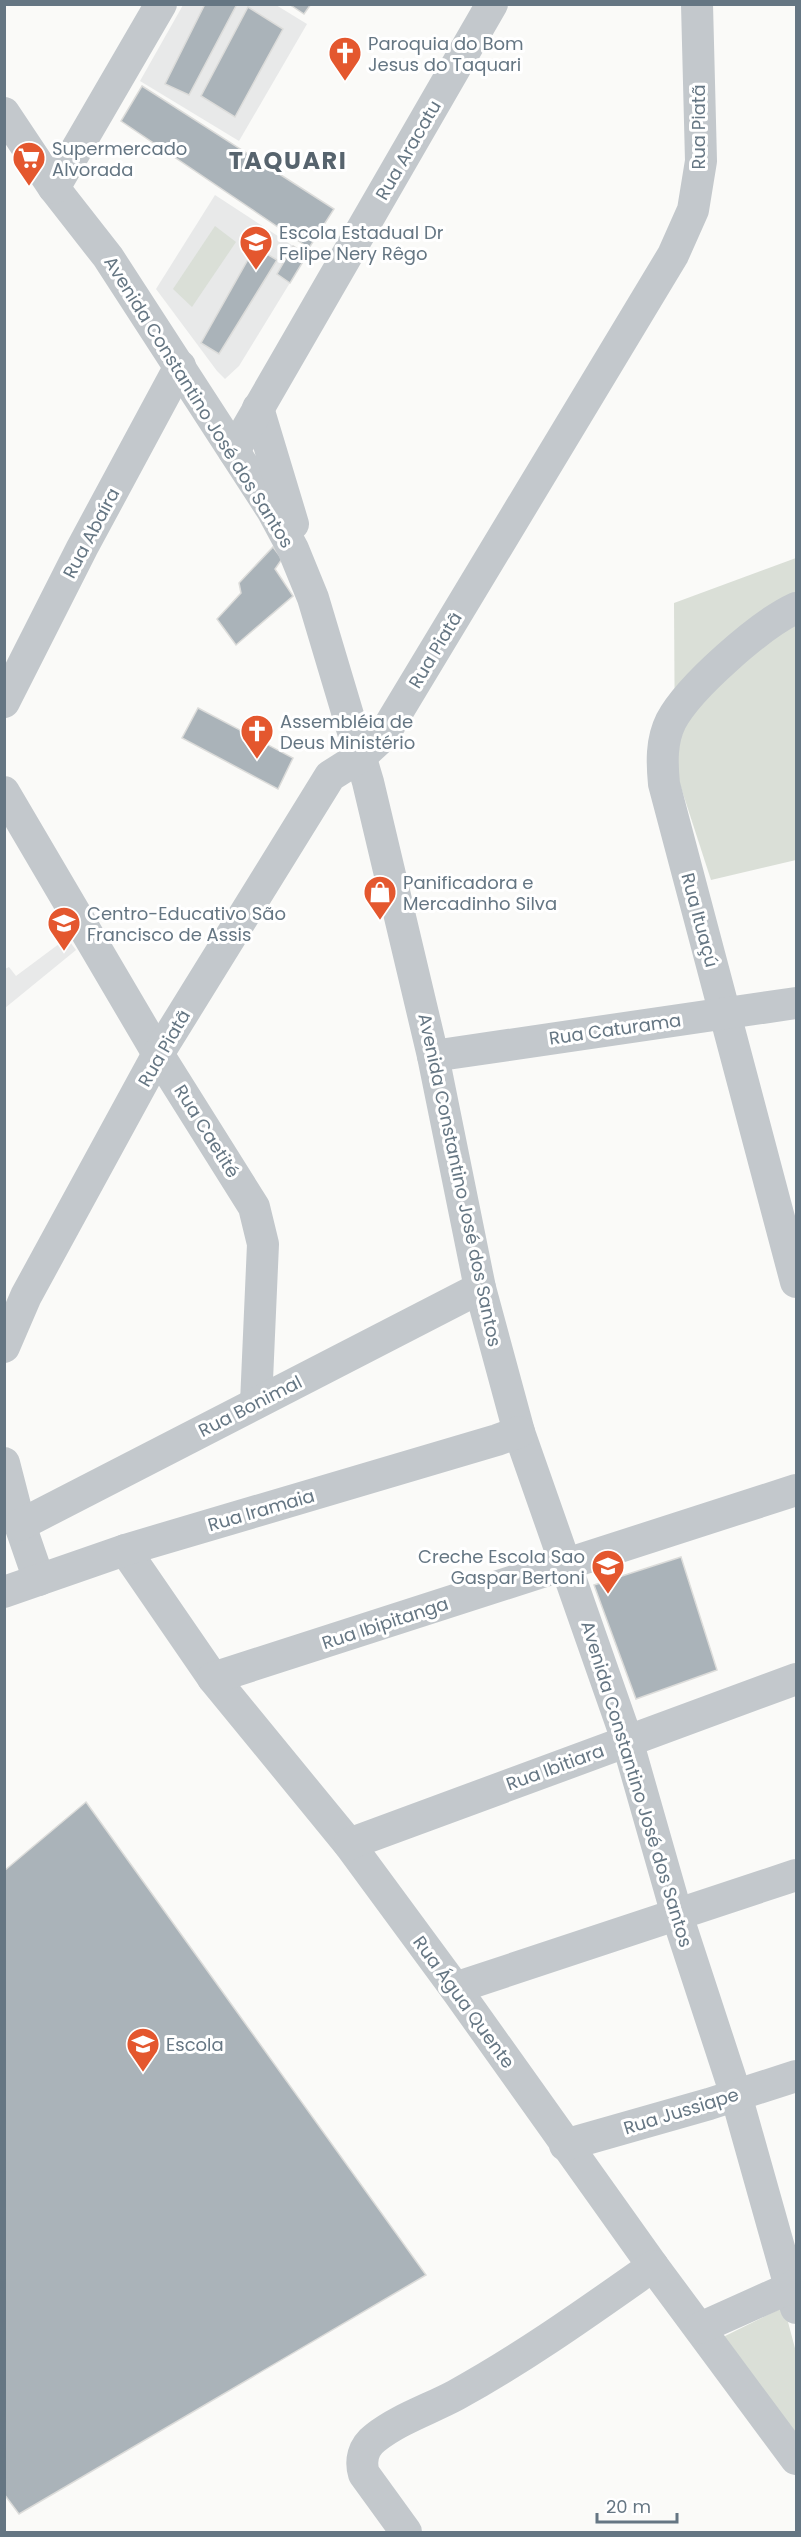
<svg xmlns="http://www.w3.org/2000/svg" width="801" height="2537" font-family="Poppins,sans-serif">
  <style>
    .built { fill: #e8e9e9 }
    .green { fill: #dadfd7 }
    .building { fill: #aab3b9; stroke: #dcdcda; stroke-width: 1.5 }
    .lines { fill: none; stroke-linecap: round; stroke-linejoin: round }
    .minor { stroke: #c3c8cc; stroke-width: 32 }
    .labels { text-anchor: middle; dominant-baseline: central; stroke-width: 6; stroke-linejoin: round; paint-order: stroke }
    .poi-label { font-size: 18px; fill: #657683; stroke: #fff; text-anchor: start }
    .street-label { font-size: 18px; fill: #657683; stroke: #fff }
    .district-label { font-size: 24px; font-weight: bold; letter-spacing: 1.5px; fill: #57646e; stroke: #fff }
  </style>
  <rect width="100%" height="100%" fill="#fafaf8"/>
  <!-- built -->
  <g class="built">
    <polygon points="183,5 276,5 307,24 239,141 140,81"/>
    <polygon points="215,195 307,255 239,366 225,379 217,371 156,289"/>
    <polygon points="67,938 76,950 5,1008 5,969 9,967 16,976"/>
  </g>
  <!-- green -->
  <g class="green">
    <polygon points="215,226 236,242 192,307 173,289"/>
    <polygon points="796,558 796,860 711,880 675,769 674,603"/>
    <polygon points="784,2307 796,2352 796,2436 721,2338"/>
  </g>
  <!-- building -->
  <g class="building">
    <polygon points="205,4 237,4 189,95 165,84"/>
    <polygon points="289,4 311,4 304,14"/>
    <polygon points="248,7 283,29 235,117 201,96"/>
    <polygon points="142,86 334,209 309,248 121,121"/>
    <polygon points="293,246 307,255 290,283 277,274"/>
    <polygon points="255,247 277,260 219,354 201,343"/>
    <polygon points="273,547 282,559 275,569 293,596 236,645 217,619 241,593 239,583"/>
    <polygon points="198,708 293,758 278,789 182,738"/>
    <polygon points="681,1557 717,1670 636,1699 594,1585"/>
    <polygon points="86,1802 426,2275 19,2514 4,2494 4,1871"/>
  </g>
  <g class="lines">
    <!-- minor -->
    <g class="minor">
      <polyline points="4,113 54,188 108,257 272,510 293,549 313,598 368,782 433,1056 480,1288 519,1432 627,1740 677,1915 736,2095 796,2308"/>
      <polyline points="54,188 161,4"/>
      <polyline points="258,408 293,524"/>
      <polyline points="234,451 492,4"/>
      <path d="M796 608C761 624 689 687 671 721 661 741 662 763 664 784L796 1282"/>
      <polyline points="4,702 82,548 180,366"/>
      <polyline points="4,792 158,1054 254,1207 263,1244 256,1403"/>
      <polyline points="433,1056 796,1003"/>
      <polyline points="4,1347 26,1296 158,1054 330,776 360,757 383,736 673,255 693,210 701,161 697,4"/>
      <polyline points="4,1463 20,1525 39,1580"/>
      <polyline points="20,1525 480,1288"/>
      <polyline points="125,1550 213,1678 349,1844 455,1988 653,2266 796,2459"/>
      <polyline points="4,1592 125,1550 497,1440 519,1432"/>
      <polyline points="213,1678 796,1490"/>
      <polyline points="349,1844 796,1679"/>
      <polyline points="455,1988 796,1875"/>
      <polyline points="565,2145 709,2104 796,2076"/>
      <polyline points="700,2328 796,2285"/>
      <path d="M406 2532 364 2474C360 2461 363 2447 375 2438 399 2419 430 2409 456 2395 525 2357 589 2311 653 2266"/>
    </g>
  </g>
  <!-- icons -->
  <defs>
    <g id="church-pin" transform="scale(1.725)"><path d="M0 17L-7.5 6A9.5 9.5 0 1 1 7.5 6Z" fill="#e4572e" stroke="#fff"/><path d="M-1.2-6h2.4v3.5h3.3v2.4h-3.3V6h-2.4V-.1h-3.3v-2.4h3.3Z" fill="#fff"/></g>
    <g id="supermarket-pin" transform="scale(1.725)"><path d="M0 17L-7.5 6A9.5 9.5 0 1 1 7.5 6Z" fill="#e4572e" stroke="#fff"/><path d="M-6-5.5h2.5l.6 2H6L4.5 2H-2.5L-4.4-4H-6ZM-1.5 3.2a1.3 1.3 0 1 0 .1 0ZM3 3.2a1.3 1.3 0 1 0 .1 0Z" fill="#fff"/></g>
    <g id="school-pin" transform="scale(1.725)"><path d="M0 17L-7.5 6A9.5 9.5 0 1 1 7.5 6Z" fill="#e4572e" stroke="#fff"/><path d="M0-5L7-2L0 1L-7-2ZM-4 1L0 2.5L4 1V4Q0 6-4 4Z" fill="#fff"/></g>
    <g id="shop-pin" transform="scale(1.725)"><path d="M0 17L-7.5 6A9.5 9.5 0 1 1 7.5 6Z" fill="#e4572e" stroke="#fff"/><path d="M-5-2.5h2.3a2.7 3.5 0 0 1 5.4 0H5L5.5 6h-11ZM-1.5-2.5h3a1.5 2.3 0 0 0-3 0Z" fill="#fff"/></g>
  </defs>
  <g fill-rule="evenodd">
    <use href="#church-pin" x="345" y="53"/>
    <use href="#supermarket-pin" x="29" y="158"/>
    <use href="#school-pin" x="256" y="242"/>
    <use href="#church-pin" x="257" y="731"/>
    <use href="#shop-pin" x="380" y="892"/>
    <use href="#school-pin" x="64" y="923"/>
    <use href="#school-pin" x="608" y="1566"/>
    <use href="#school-pin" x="143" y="2044"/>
  </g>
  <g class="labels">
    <!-- poi labels -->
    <g class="poi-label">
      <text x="368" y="43">Paroquia do Bom<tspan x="368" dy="21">Jesus do Taquari</tspan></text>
      <text x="52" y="148">Supermercado<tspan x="52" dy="21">Alvorada</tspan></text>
      <text x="279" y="232">Escola Estadual Dr<tspan x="279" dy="21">Felipe Nery Rêgo</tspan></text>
      <text x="280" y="721">Assembléia de<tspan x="280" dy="21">Deus Ministério</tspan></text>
      <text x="403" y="882">Panificadora e<tspan x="403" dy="21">Mercadinho Silva</tspan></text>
      <text x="87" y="913">Centro-Educativo São<tspan x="87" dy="21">Francisco de Assis</tspan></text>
      <text x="585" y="1556" text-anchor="end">Creche Escola Sao<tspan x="585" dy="21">Gaspar Bertoni</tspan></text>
      <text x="166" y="2044">Escola</text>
    </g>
    <!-- street labels -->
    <g class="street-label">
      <text transform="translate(698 127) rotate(-90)">Rua Piatã</text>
      <text transform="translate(408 150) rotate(-60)">Rua Aracatu</text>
      <text transform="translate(199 402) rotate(58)">Avenida Constantino José dos Santos</text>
      <text transform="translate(91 533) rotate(-62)">Rua Abaíra</text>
      <text transform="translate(435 650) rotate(-59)">Rua Piatã</text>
      <text transform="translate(700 920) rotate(75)">Rua Ituaçú</text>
      <text transform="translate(615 1029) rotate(-8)">Rua Caturama</text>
      <text transform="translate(164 1048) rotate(-60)">Rua Piatã</text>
      <text transform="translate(207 1131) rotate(58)">Rua Caetité</text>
      <text transform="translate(460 1180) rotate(78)">Avenida Constantino José dos Santos</text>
      <text transform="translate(250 1406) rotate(-27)">Rua Bonimal</text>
      <text transform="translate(261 1510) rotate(-16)">Rua Iramaia</text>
      <text transform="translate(385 1623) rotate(-18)">Rua Ibipitanga</text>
      <text transform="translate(555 1767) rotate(-20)">Rua Ibitiara</text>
      <text transform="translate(637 1784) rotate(73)">Avenida Constantino José dos Santos</text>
      <text transform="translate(464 2002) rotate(54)">Rua Água Quente</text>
      <text transform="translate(681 2111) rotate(-17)">Rua Jussiape</text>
    </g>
    <!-- district labels -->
    <g class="district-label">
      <text x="288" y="160">TAQUARI</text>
    </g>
  </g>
  <!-- border -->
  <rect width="801" height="2537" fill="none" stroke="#657683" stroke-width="12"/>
  <!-- scale -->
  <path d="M597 2513v9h80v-9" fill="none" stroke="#657683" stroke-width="3"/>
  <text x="606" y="2513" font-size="18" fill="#657683" stroke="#ffffff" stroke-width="4.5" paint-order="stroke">20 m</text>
</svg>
